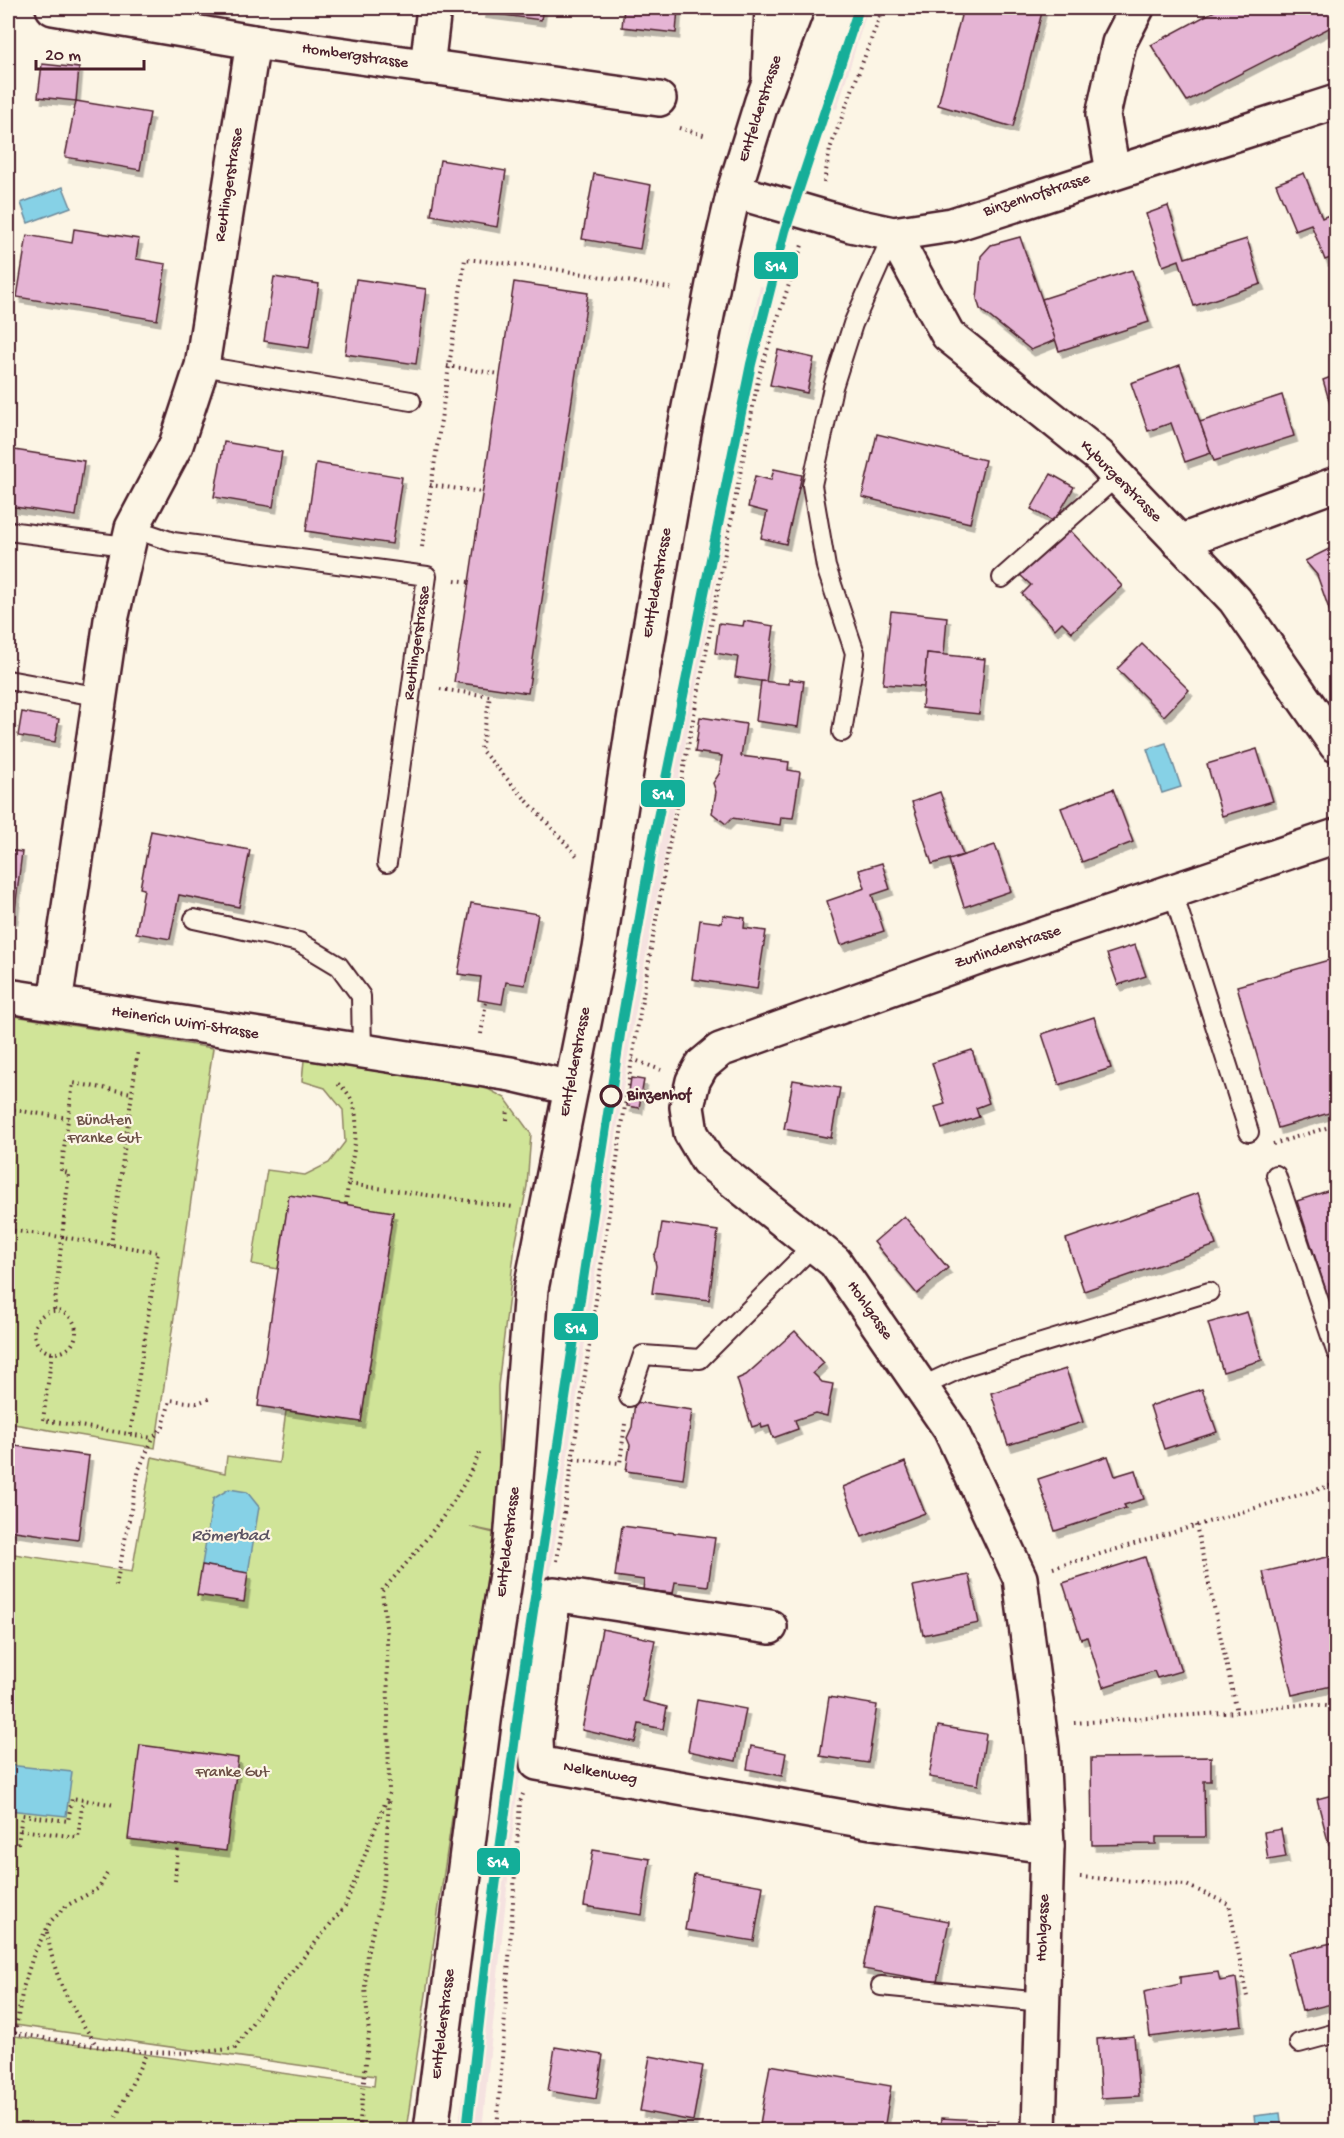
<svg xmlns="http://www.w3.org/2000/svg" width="1344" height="2138" font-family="'Gochi Hand',sans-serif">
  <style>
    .built { fill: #f5e2e0 }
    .green { fill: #d0e498; stroke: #8d8262; stroke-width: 1.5 }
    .water { fill: #86d1e6; stroke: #6e8a9b; stroke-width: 1.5 }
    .building { fill: #e5b4d4; stroke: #4a1f2b; stroke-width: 1.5; filter: url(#shadow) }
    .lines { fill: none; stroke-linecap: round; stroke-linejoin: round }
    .lane-casing { stroke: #4a1f2b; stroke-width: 22 }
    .street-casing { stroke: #4a1f2b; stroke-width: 38 }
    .primary-casing { stroke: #4a1f2b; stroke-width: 38 }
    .path { stroke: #4a1f2b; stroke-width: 4; stroke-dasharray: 1.5 4.5; stroke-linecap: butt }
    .lane { stroke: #fcf5e5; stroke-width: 18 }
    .street { stroke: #fcf5e5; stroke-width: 33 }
    .primary { stroke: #fcf5e5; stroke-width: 33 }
    .rail-1-casing { stroke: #fcf5e5; stroke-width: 15 }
    .rail-1 { stroke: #13ae99; stroke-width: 10 }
    .stop-dot { fill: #fcf5e5; stroke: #4a1f2b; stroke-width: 3 }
    .labels { text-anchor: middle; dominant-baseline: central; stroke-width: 4.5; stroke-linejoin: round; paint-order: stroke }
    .street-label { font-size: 16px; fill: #4a1f2b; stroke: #fcf5e5 }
    .stop-label { font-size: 16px; font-weight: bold; fill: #4a1f2b; stroke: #fcf5e5; text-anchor: start }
    .park-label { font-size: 16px; fill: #6c5046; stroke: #fcf5e5 }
    .water-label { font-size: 18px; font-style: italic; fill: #5c5463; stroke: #fcf5e5 }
    .line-badge { stroke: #fcf5e5; stroke-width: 2 }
    .badge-label { font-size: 16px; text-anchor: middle; font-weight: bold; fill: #fff }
  </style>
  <defs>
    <filter id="shadow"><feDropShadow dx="3.5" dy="6" stdDeviation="0" flood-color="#0004"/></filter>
  </defs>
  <rect width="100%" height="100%" fill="#fcf5e5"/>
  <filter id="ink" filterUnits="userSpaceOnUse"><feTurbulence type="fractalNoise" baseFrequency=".0167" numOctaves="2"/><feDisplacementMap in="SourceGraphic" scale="12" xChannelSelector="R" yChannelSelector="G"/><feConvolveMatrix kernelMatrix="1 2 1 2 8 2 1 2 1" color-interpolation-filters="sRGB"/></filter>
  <g filter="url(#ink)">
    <!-- built -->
    <g class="built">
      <polygon points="852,8 868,8 837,109 819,104"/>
      <polygon points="760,286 778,290 754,375 631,1036 516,1802 482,2130 458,2130 614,1032 642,878"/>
    </g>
    <!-- green -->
    <g class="green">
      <polygon points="8,1015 213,1048 155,1448 8,1423"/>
      <polygon points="304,1060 486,1088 505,1098 531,1134 527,1186 515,1246 498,1386 499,1471 494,1532 470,1527 494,1533 406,2130 8,2130 8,2035 374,2086 375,2076 8,2024 8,1553 132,1572 152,1457 225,1473 227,1456 279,1463 286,1411 361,1422 393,1212 289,1196 278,1269 252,1264 267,1170 305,1175 329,1163 345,1142 343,1110 325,1088 302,1081"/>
    </g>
    <!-- water -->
    <g class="water">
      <polygon points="63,187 71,207 28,223 21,203"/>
      <polygon points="1166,743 1181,787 1162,793 1147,749"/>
      <polygon points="229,1489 247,1492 259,1507 248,1573 202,1565 213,1499"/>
      <polygon points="8,1765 72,1772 66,1816 8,1810"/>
      <polygon points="1280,2113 1282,2130 1256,2130 1254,2116"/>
    </g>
    <!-- building -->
    <g class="building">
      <polygon points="483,8 543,8 541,20 482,12"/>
      <polygon points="624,8 678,8 676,33 622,27"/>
      <polygon points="963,8 1043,8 1013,127 938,105"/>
      <polygon points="1220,8 1329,8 1335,25 1187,101 1151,45"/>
      <polygon points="1329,8 1336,8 1336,27 1335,25"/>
      <polygon points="42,64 79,68 76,101 38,97"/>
      <polygon points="76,101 150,113 140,170 65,157"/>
      <polygon points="440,160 506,171 497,227 431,215"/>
      <polygon points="1304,173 1322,218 1336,212 1336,256 1325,260 1311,224 1295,230 1276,184"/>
      <polygon points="594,174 651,185 640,249 582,239"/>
      <polygon points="1168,206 1185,258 1247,239 1261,284 1194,306 1179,260 1163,266 1146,214"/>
      <polygon points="74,229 139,239 136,259 166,264 157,320 17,297 27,235 72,243"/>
      <polygon points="1020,237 1056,340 1031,350 980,309 977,299 981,256 991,245"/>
      <polygon points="1132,270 1149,322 1059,351 1042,299"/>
      <polygon points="274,277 319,284 309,348 264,341"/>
      <polygon points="356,279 426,289 416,364 345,354"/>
      <polygon points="514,282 588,293 528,693 454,682"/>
      <polygon points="778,350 814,358 807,393 770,385"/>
      <polygon points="1180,365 1211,453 1185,462 1171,423 1148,431 1131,383"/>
      <polygon points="1336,375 1336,424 1323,380"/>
      <polygon points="1282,395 1294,436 1214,461 1200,422"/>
      <polygon points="877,434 985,460 970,523 862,497"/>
      <polygon points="224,442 282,452 273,507 214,497"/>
      <polygon points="8,449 84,461 76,516 8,506"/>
      <polygon points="316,463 402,477 392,544 306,531"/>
      <polygon points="774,469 802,475 786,544 761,538 767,512 748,507 755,476 771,480"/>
      <polygon points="1051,474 1074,487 1054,522 1031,509"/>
      <polygon points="1069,529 1122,586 1072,632 1062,622 1055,629 1022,594 1031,585 1020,575"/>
      <polygon points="1333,547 1336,552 1336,613 1331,615 1317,575 1305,561"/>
      <polygon points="891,611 947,617 944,655 927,653 924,687 883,684"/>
      <polygon points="744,621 774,626 766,682 735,677 738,657 715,653 719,623 743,626"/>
      <polygon points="1142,644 1189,690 1164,716 1117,669"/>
      <polygon points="927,653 985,659 979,714 922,708"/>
      <polygon points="789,679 804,681 798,727 756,721 761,681 789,684"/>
      <polygon points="22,712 59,719 55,742 18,736"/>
      <polygon points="700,717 746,724 741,756 789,762 788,770 800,772 793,818 781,817 780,825 732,818 726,824 712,813 716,792 713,783 719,774 722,756 695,752"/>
      <polygon points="1257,749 1273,801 1222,816 1207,764"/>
      <polygon points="1113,789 1133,842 1082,862 1061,808"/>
      <polygon points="940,792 963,855 932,864 912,802"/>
      <polygon points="151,831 250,850 239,907 179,895 170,939 136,933 144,889 140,888"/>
      <polygon points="995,845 1011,891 964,907 949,860"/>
      <polygon points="8,850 22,852 14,918 8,917"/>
      <polygon points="882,863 890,889 872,895 884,931 841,945 827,901 865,888 859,870"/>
      <polygon points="471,903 538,914 525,985 506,982 502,1004 478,1000 481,977 458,974"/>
      <polygon points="723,915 745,918 744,928 766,931 757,989 692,979 700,920 722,923"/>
      <polygon points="1135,945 1146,976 1118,985 1107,954"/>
      <polygon points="1336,958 1336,1111 1278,1128 1237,986"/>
      <polygon points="1094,1017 1111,1068 1059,1085 1042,1034"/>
      <polygon points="972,1050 989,1103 976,1108 979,1117 942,1129 935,1107 945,1104 932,1063"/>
      <polygon points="631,1078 644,1080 639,1108 627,1106"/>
      <polygon points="793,1080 840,1088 831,1138 784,1129"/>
      <polygon points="1336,1188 1336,1322 1297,1201"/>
      <polygon points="1198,1193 1216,1245 1084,1291 1066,1239"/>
      <polygon points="289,1195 393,1212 361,1422 258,1406"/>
      <polygon points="904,1216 948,1268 917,1294 874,1242"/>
      <polygon points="662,1223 718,1231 709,1300 652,1293 656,1266 654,1256 658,1248"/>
      <polygon points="1247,1312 1262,1360 1223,1372 1208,1323"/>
      <polygon points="795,1331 824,1363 813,1373 822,1382 833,1384 827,1416 815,1413 795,1420 798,1429 773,1438 769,1426 762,1428 761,1424 752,1427 737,1379 746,1375"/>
      <polygon points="1066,1369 1083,1422 1008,1445 991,1393"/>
      <polygon points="1202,1389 1217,1432 1164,1449 1150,1406"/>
      <polygon points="635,1402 692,1410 683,1479 626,1471 630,1445 627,1438 632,1427"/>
      <polygon points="8,1445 89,1456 78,1540 8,1530"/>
      <polygon points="1108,1456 1115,1476 1135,1470 1144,1499 1124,1505 1126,1508 1055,1531 1038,1479"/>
      <polygon points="905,1462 925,1513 862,1537 843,1487"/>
      <polygon points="622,1526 715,1538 708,1586 675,1582 673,1593 643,1590 644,1580 615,1576"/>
      <polygon points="1336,1555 1336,1685 1292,1695 1263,1572"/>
      <polygon points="1145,1557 1181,1671 1157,1678 1154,1671 1103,1687 1087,1637 1081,1639 1063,1583"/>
      <polygon points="202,1565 248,1573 244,1602 197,1595"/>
      <polygon points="969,1575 979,1623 923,1635 913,1586"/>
      <polygon points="602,1629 655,1640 643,1701 667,1707 663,1729 639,1724 635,1742 582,1730"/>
      <polygon points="829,1697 877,1705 868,1763 820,1756"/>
      <polygon points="697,1700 746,1709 736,1761 688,1751"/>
      <polygon points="938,1726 986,1734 978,1785 929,1777"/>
      <polygon points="140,1745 238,1758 226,1851 128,1839"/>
      <polygon points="751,1746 786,1753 782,1776 747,1769"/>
      <polygon points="1211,1757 1211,1781 1204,1781 1205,1837 1156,1837 1156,1844 1092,1845 1091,1758"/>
      <polygon points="1336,1794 1336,1843 1329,1845 1317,1799"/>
      <polygon points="1281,1829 1286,1857 1268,1860 1264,1832"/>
      <polygon points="593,1850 650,1859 642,1915 584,1906"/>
      <polygon points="694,1874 763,1886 754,1941 685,1930"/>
      <polygon points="875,1907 949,1921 937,1982 863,1969"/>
      <polygon points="1336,1942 1336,2003 1302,2011 1288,1953"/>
      <polygon points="1218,1972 1220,1981 1236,1978 1242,2025 1150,2037 1144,1992 1180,1984 1180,1977"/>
      <polygon points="1134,2036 1139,2096 1101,2098 1097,2039"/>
      <polygon points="555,2047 603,2055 596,2099 548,2091"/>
      <polygon points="650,2056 703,2066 693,2121 640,2111"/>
      <polygon points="770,2065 891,2086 884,2130 759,2130"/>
      <polygon points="941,2118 998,2121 998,2130 940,2130"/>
    </g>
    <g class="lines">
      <!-- lane casing -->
      <g class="lane-casing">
        <g id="lane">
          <polyline points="202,366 411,401"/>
          <polyline points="132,528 173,542 427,576 387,863"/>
          <polyline points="8,531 126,546"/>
          <polyline points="1002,578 1117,476"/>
          <polyline points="8,680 101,697"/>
          <polyline points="842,732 855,653 826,567 812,485 833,387 853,324 893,234"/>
          <polyline points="1173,893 1249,1132"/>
          <polyline points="194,919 299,942 339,966 361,996 362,1052"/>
          <polyline points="1276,1175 1336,1351"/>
          <polyline points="921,1387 966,1366 1209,1292"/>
          <polyline points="629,1397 643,1355 700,1359 814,1245"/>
          <polyline points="881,1986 1042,2002"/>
          <polyline points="1299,2043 1336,2033"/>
        </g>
      </g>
      <!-- street casing -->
      <g class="street-casing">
        <g id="street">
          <polyline points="53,8 253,42 659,99"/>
          <polyline points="427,67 434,8"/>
          <polyline points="769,75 772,8"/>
          <polyline points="1113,172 1103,115 1119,43 1137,8"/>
          <polyline points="734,191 851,225 893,234 952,225 1336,102"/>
          <polyline points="893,234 948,335 1099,456 1117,476 1235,600 1336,745"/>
          <polyline points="1179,542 1336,484"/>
          <polyline points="8,996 511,1074 571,1088"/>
          <polyline points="55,1003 111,620 132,528 176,445 202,366 253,42"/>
          <polyline points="770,1627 554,1594 536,1739 537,1763 872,1822 1047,1846"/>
          <polyline points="1039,2130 1047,1846 1042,1749 1020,1578 950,1429 835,1262 707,1160 691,1133 687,1107 693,1081 702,1065 720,1050 978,957 1336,836"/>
        </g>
      </g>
      <!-- primary casing -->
      <g class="primary-casing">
        <polyline id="primary" points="431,2130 488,1690 511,1542 531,1289 599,948 633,726 684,433 716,269 734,191 762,101 797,8"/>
      </g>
      <!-- path -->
      <g class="path">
        <polyline points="679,128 707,136"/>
        <polyline points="824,182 830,149 883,8"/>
        <polyline points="447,366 500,374"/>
        <polyline points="430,485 482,492"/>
        <polyline points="422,547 465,259 548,268 675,289"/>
        <polyline points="455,580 469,582"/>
        <polyline points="440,689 490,696 481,750 578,857"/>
        <polyline points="481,1034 486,1002"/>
        <polyline points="632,1059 661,1070"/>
        <path d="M338 1084C369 1105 352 1153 348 1184L513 1207"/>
        <polyline points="8,1109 68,1118"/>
        <polyline points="507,1120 508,1108"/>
        <polyline points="1273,1144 1336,1125"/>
        <polyline points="346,1204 348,1184"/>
        <polyline points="8,1230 62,1237 54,1311"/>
        <polyline points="111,1245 138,1050"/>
        <circle cx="55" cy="1332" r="21"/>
        <polyline points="52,1353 43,1420 153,1438"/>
        <polyline points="130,1434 158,1252 62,1237 69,1173 61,1171 73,1083 132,1093"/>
        <polyline points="574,1459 620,1463 625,1424"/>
        <polyline points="1196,1525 1237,1712"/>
        <polyline points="557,1561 632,1059 667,856 759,375 802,245"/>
        <polyline points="1053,1568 1336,1484"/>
        <polyline points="116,1586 139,1469 153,1438 163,1427 170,1400 197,1403 211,1398"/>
        <polyline points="1074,1723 1237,1712 1308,1704 1336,1707"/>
        <polyline points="20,1830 78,1837 83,1800"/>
        <polyline points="18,1844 22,1815 68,1821 72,1798 115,1805"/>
        <polyline points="1080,1877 1186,1885 1229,1904 1247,1997"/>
        <polyline points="175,1881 178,1845"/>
        <path d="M47 1932C55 1982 70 2005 97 2046"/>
        <path d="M8 2032C85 2044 156 2061 235 2048L261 2010 345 1906 389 1793 387 1635 382 1591C421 1547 458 1504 481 1449"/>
        <polyline points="15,2033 23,1988 34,1953 51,1921 66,1906 99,1888 108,1872"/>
        <polyline points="116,2117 146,2054"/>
        <polyline points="359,2130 369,2033 365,1988 367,1953 378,1913 385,1870 389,1798"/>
        <polyline points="497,2130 520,1802 523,1794"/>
      </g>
      <!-- lane -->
      <use href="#lane" class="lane"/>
      <!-- street -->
      <use href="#street" class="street"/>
      <!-- primary -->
      <use href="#primary" class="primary"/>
      <!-- rail-1 casing -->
      <g class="rail-1-casing">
        <polyline id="rail-1" points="467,2130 489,1932 523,1677 622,1021 653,842 751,364 785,231 859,8"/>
      </g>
      <!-- rail-1 -->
      <use href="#rail-1" class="rail-1"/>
    </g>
  </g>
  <!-- markers -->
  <circle class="stop-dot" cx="611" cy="1096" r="10"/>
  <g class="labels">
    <!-- street labels -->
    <g class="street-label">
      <text transform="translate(355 57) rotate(8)">Hombergstrasse</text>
      <text transform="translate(761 109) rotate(-72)">Entfelderstrasse</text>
      <text transform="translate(230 185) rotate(-81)">Reutlingerstrasse</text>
      <text transform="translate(1037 196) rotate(-18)">Binzenhofstrasse</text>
      <text transform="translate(1120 482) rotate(45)">Kyburgerstrasse</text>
      <text transform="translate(658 583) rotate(-80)">Entfelderstrasse</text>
      <text transform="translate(418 643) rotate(-82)">Reutlingerstrasse</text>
      <text transform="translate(1008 948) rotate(-18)">Zurlindenstrasse</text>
      <text transform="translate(185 1024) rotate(9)">Heinerich Wirri-Strasse</text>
      <text transform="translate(576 1062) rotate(-79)">Entfelderstrasse</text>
      <text transform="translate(869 1311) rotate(55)">Hohlgasse</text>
      <text transform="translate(509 1542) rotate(-83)">Entfelderstrasse</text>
      <text transform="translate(600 1774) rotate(10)">Nelkenweg</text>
      <text transform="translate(1044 1928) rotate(-88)">Hohlgasse</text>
      <text transform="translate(444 2024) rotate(-83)">Entfelderstrasse</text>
    </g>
    <!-- stop labels -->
    <g class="stop-label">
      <text x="627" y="1096">Binzenhof</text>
    </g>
    <!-- park labels -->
    <g class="park-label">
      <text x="104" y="1121">Bündten<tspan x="104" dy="18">Franke Gut</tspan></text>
      <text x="232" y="1773">Franke Gut</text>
    </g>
    <!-- water labels -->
    <g class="water-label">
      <text x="230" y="1536">Römerbad</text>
    </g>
  </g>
  <g class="line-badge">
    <rect x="753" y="251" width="46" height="29" rx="6" fill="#13ae99"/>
    <rect x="640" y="779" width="46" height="29" rx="6" fill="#13ae99"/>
    <rect x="553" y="1312" width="46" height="29" rx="6" fill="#13ae99"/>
    <rect x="476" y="1847" width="45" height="29" rx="6" fill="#13ae99"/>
  </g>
  <g class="badge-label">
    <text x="776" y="271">S14</text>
    <text x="663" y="799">S14</text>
    <text x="576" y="1333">S14</text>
    <text x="498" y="1867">S14</text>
  </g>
  <!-- margin -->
  <rect width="1344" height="2138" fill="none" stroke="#fcf5e5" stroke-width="30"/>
  <rect x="15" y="15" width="1314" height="2108" fill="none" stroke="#4a1f2b" stroke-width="2" filter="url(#ink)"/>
  <!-- scale -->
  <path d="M36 60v9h108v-9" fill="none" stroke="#4a1f2b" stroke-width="3"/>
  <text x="45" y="60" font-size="18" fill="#4a1f2b" stroke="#fcf5e5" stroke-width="4.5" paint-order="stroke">20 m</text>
</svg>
